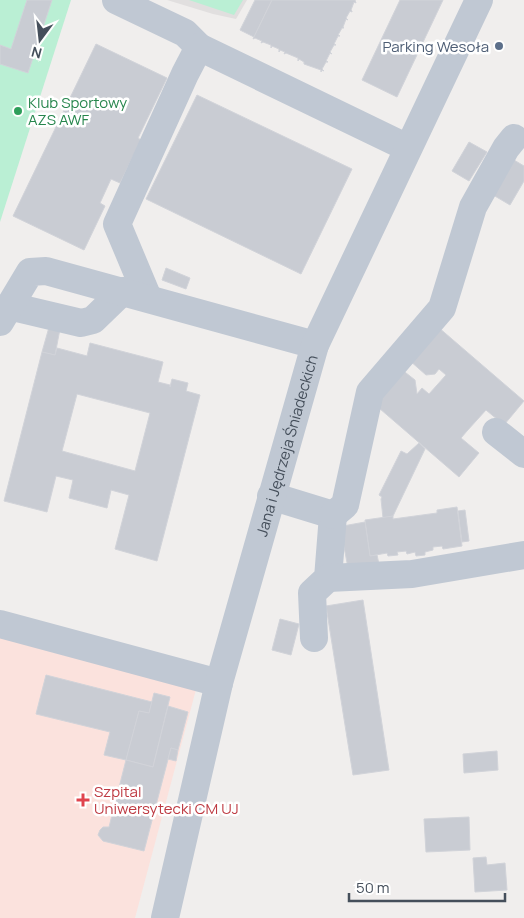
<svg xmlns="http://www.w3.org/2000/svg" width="524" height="918" font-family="Manrope,sans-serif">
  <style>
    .education { fill: #e1dfdf }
    .medical { fill: #fbe2dd }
    .green { fill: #baefd4 }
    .building { fill: #c9ccd3; stroke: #d1d3d9; fill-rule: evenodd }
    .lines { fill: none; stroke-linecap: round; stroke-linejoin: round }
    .minor { stroke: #c0c8d3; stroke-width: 28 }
    .service-dot { fill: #5c6f8a; stroke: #fff; stroke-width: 2 }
    .leisure-dot { fill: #2e9e5b; stroke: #fff; stroke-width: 2 }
    .health-dot { fill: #e0444e; stroke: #fff; stroke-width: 2 }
    .labels { text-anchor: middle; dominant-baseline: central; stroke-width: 5; stroke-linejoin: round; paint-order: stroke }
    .service-label { font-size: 15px; fill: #4e5e75; stroke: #fff; text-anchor: end }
    .leisure-label { font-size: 15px; fill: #27864d; stroke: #fff; text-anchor: start }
    .street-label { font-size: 15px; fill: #454f5b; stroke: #fff }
    .health-label { font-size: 15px; fill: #be3a42; stroke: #fff; text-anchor: start }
  </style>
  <rect width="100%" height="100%" fill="#f0eeed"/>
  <!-- education -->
  <polygon class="education" points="167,0 247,0 236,19 213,14"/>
  <!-- medical -->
  <polygon class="medical" points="0,631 198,682 135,918 0,918"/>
  <!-- green -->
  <g class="green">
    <polygon points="0,0 71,0 0,222"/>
    <polygon points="189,0 243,0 234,15"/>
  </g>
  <!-- building -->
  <g class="building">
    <polygon points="27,0 52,0 28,73 0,64 0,45 11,49"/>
    <polygon points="255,0 272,0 254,37 240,30"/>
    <polygon points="272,0 355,0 356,3 354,2 351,10 352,11 352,12 350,11 346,18 348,20 346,19 343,27 344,28 342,28 338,35 340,36 338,36 334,44 336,45 334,45 330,52 332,54 330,53 326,61 328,62 326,62 322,69 324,71 322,70 321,72 321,70 304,64 304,62 299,59 298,61 298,58 286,53 284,54 285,52 280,50 279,52 279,49 272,46 271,48 271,45 263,42 261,43 262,41 255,38 253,39"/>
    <polygon points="400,0 443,0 397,97 362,80"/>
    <polygon points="96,44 167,78 138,138 141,140 120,183 111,179 100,203 105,206 84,250 13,216"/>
    <polygon points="197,95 352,169 301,274 146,199"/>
    <polygon points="469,142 487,152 469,181 452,171"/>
    <polygon points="509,157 524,166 524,181 510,205 488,192"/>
    <polygon points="166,268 190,278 186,289 162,280"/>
    <polygon points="55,306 60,329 55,355 42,352"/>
    <polygon points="438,327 524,401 504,425 486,410 467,431 461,438 479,453 459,477 372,402 401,369 415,380 417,394 422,388 429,394 446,375 439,369 435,374 426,375 409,360"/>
    <path d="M90 343 163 362 158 382 170 385V387L172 379 188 383 186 391 200 395 157 561 115 549 129 495 111 490 107 508 69 498 73 480 56 476 47 512 4 501 42 352 55 355 57 348 87 356ZM77 394 150 413 135 471 62 451Z"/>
    <polygon points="419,443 425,449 393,516 383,518 381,499 382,497 379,495 401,451 407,454"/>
    <polygon points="457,507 462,546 443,549 442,546 433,547 433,550 425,552 425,555 416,556 415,552 407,554 406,551 397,552 398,555 388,556 387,553 370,556 365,520 393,516 393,519 437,513 437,510"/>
    <polygon points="465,510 469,541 462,542 458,511"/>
    <polygon points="365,522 370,556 377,555 379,564 348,568 342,536 343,526"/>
    <polygon points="363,600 389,770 353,775 326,606"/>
    <polygon points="280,619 299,624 291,655 272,650"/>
    <polygon points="46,675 152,702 149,713 139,711 126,760 104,755 110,732 36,714"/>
    <polygon points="154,693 170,697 153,767 126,760 139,711 149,713"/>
    <polygon points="168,706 188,712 178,750 171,748 144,851 103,841 98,835 100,830 103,827 109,827 126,760 153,767"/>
    <polygon points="171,748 178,750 176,761 168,759"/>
    <polygon points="497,751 498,770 464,773 463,754"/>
    <polygon points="469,817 470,850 426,852 424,819"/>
    <polygon points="486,857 487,865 505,863 507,890 475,892 473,858"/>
  </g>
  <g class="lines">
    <!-- minor -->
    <g class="minor">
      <polyline points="116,0 185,33 199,47 408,148"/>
      <polyline points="148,298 117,224 185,74 199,47"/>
      <polyline points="9,306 81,323 93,320 123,291"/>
      <polyline points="0,322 30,272 46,271 315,345"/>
      <polyline points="496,432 524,454"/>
      <polyline points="271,496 333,515 328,578 312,593 314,638"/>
      <polyline points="333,515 345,505 370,392 442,308 473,207 506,148 514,138"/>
      <polyline points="328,578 412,574 524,555"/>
      <polyline points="0,624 219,683"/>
      <path id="s1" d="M165 918 219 683 315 345 479 0"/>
    </g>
  </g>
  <!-- markers -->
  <circle class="service-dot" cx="499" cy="46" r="5"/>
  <circle class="leisure-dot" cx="18" cy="111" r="5"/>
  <path class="health-dot" d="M80.5 792.5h5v5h5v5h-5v5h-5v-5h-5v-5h5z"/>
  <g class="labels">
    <!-- service labels -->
    <g class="service-label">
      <text x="489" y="46">Parking Wesoła</text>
    </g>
    <!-- leisure labels -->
    <g class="leisure-label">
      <text x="28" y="102">Klub Sportowy<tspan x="28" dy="17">AZS AWF</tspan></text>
    </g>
    <!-- street labels -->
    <g class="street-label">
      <text stroke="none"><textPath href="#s1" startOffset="488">Jana i Jędrzeja Śniadeckich</textPath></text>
    </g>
    <!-- health labels -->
    <g class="health-label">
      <text x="94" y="791">Szpital<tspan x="94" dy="17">Uniwersytecki CM UJ</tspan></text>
    </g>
  </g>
  <!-- north arrow -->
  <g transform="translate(40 40) rotate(195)" stroke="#ffffff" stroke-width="4" paint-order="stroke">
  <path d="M0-4L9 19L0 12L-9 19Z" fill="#454f5b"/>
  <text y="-8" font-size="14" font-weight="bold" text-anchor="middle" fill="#454f5b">N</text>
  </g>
  <!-- scale -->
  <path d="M349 893v8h156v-8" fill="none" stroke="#454f5b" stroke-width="2.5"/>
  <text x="356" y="893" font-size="15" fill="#454f5b" stroke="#ffffff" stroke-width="4" paint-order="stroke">50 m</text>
</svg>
